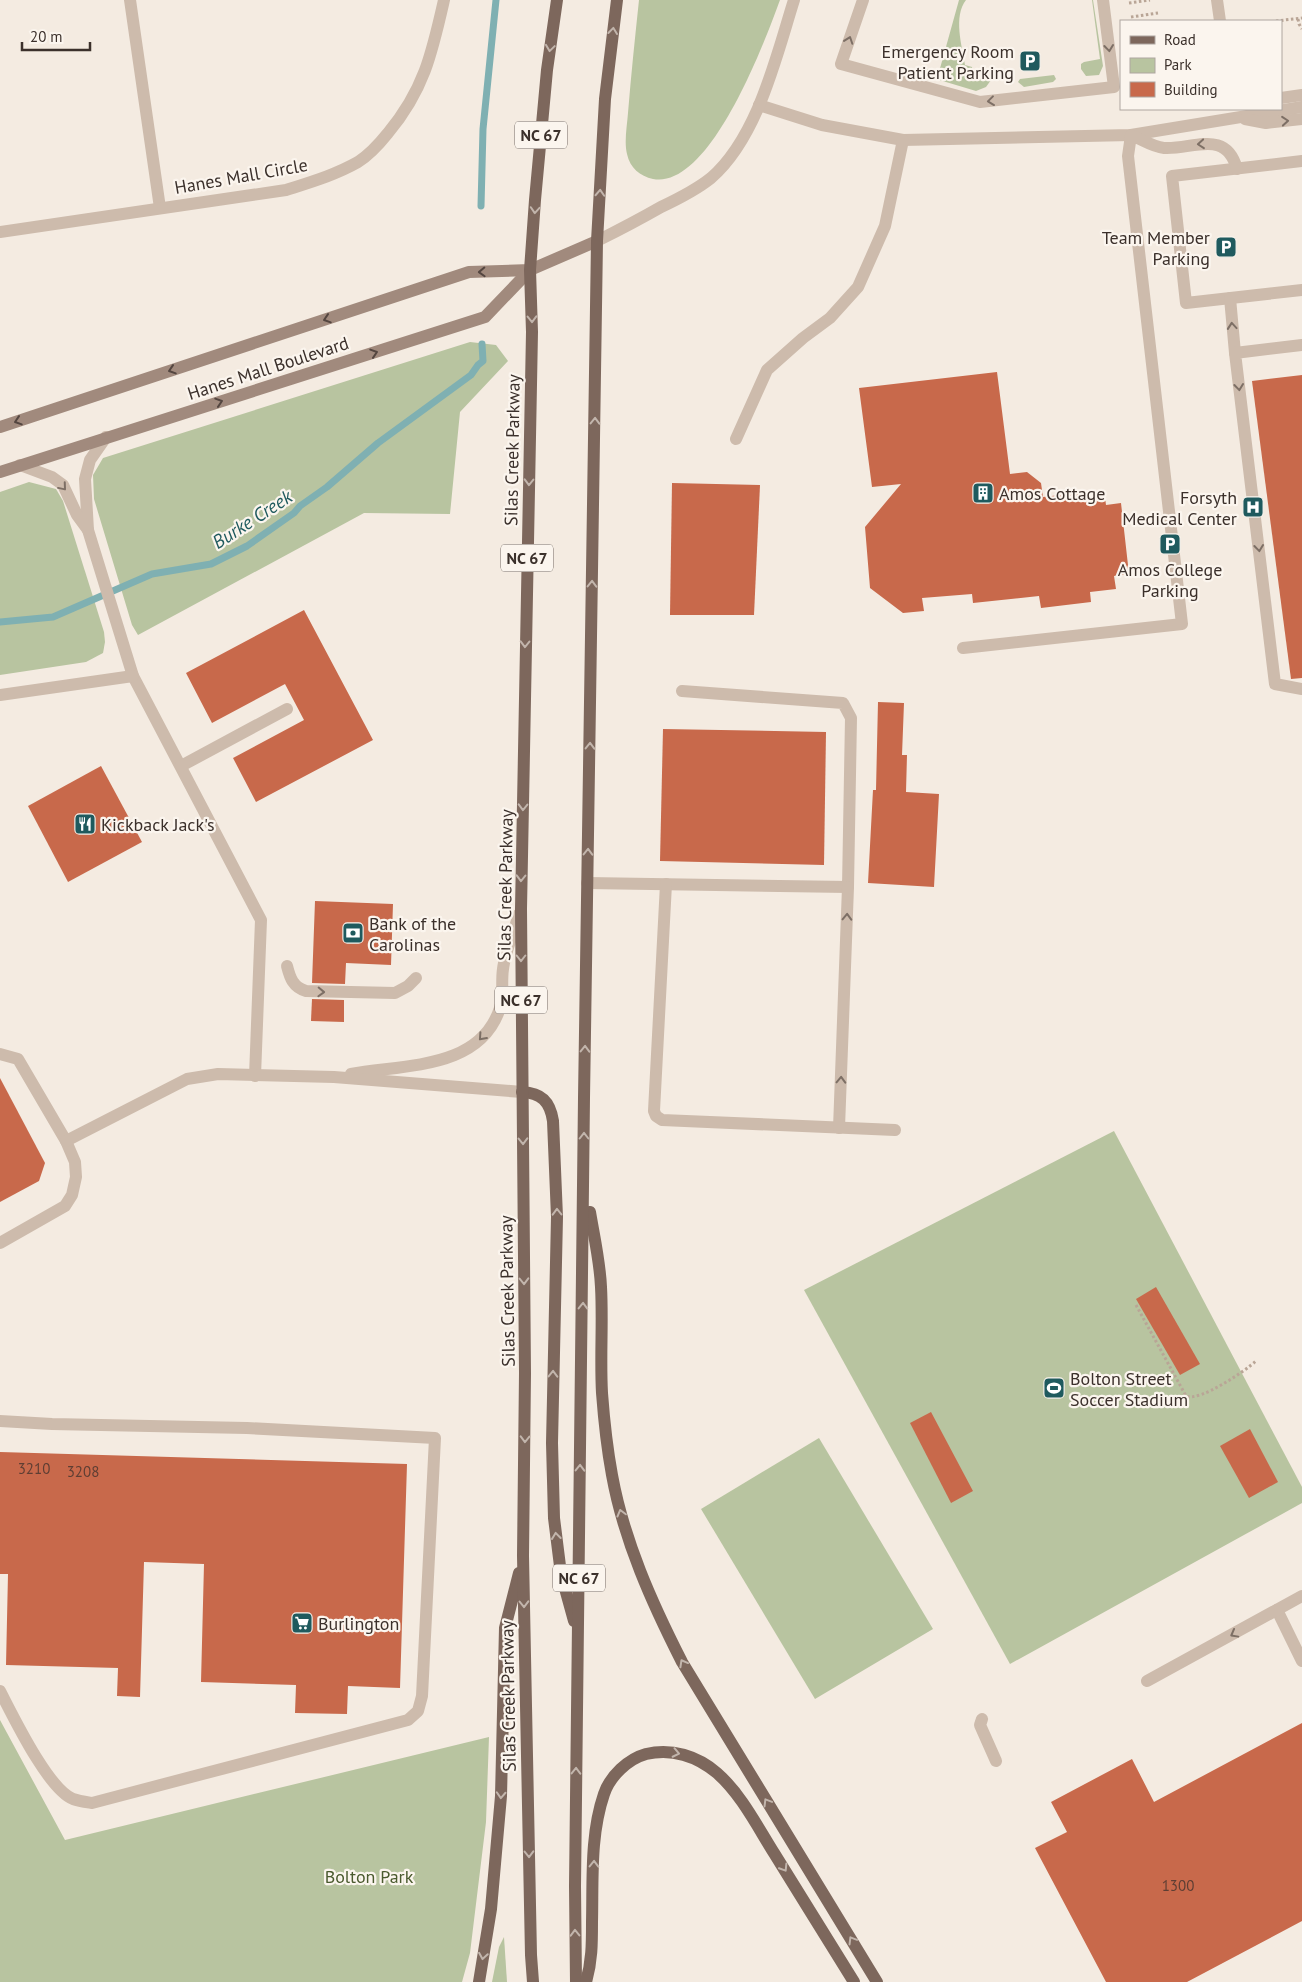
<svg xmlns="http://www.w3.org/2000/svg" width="1302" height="1982" font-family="'PT Sans',sans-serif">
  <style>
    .green { fill: #b8c4a0 }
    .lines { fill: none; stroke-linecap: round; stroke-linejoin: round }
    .stream { stroke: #7fb0b2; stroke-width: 7 }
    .building { fill: #c8694b }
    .path { stroke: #b9a596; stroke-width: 3; stroke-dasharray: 2.5 2.5; stroke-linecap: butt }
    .lane { stroke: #cdbbac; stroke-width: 12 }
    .secondary { stroke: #a18a7d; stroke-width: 12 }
    .primary { stroke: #7d675c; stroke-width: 12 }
    .oneway { stroke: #c2b5ac }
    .oneway2 { stroke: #7d6f65 }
    .oneway3 { stroke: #544640 }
    .labels { text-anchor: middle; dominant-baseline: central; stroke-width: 4.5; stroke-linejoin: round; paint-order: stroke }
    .number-label { font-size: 15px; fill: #5e3e33 }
    .shield { fill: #fbf5ee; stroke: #756b66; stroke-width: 1 }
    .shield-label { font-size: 16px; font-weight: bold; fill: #3b302b }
    .poi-label { font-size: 18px; fill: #3b302b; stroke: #fbf5ee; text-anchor: start }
    .street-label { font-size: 18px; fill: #3b302b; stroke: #fbf5ee }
    .park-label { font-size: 18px; fill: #4a5a2e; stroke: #fbf5ee }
    .water-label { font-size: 19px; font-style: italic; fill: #1f5a5e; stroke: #fbf5ee }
  </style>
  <rect width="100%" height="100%" fill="#f4ebe1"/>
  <!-- green -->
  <g class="green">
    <path d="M639 0H780C765 41 710 190 653 179 640 176 630 168 627 154 624 142 627 126 628 113 631 75 635 38 639 0Z"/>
    <path d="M959 0H966C953 17 962 45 965 65L972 67 973 79 988 77 991 80 986 87 976 91 926 76 920 71 923 68 939 72Z"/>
    <polygon points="1092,0 1093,0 1103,66 1099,75 1086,76 1081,69 1081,64 1084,62 1100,59"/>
    <polygon points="1054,75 1056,79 1053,82 1024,87 1018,82 1020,79"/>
    <polygon points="470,342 496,345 508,361 460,412 450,514 364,513 138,635 132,625 94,499 93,475 103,458"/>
    <polygon points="29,482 56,489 63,501 104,632 105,642 103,653 86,662 0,675 0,492"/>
    <polygon points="1114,1131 1302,1487 1302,1503 1010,1664 804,1290"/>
    <polygon points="819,1438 933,1629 815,1699 701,1509"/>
    <polygon points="0,1720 65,1840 489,1737 486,1822 470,1953 462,1982 0,1982"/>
    <polygon points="504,1937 507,1982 492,1982 499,1947"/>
  </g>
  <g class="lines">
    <!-- stream -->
    <g class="stream">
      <polyline points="481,206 483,129 496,0"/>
      <polyline points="0,622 53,617 152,574 211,564 247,546 294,513 300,506 327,487 378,443 471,375 478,365 483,361 482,344"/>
    </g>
  </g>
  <!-- building -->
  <g class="building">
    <polygon points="997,372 1010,474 1027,472 1041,483 1043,497 1104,490 1106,505 1121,503 1129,574 1114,576 1116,589 1090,592 1091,602 1041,608 1039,596 973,603 972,594 922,598 924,611 903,613 870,588 865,527 901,484 872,487 859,388"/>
    <polygon points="1302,375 1302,678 1291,679 1252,381"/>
    <polygon points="672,483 760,485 754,615 670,615"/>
    <polygon points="304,610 373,740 256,802 233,758 304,720 285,684 212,723 186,673"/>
    <polygon points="878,702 904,703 902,755 907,755 906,792 939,794 934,887 868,883 873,790 876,790"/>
    <polygon points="663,729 826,732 824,865 660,861"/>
    <polygon points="101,766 142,842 68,882 28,806"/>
    <polygon points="315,901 393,904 391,965 346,963 345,984 312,983"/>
    <polygon points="312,999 344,1000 344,1022 311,1021"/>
    <polygon points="0,1078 45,1163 39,1181 0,1202"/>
    <polygon points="1156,1287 1200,1364 1180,1375 1136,1299"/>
    <polygon points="931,1412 973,1491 951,1503 910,1423"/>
    <polygon points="1250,1429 1278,1482 1249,1498 1220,1446"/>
    <polygon points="0,1452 407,1464 400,1688 348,1686 347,1714 295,1713 296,1685 201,1682 204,1564 144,1562 140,1697 117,1696 118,1668 6,1665 8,1574 0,1574"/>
    <polygon points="1302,1723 1302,1921 1187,1982 1106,1982 1035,1848 1067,1832 1051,1802 1132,1759 1154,1802"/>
  </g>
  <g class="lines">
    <!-- path -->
    <g class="path">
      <polyline points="1129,3 1150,0"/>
      <polyline points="1131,17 1158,13"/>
      <polyline points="1298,19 1299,24 1302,29"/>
      <polyline points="1276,21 1302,18"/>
      <path d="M1136 1305 1186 1396C1200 1402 1245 1371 1256 1361"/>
    </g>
    <!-- lane -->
    <g class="lane">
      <polyline points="130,0 160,208"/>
      <polyline points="863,0 841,64 980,102 1114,87 1103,0"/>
      <polyline points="1217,0 1220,21"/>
      <polyline points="1281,98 1302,95"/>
      <polyline points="759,105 822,125 903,140 1131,135 1302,107"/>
      <polyline points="1245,119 1266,123 1302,119"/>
      <polyline points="1302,161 1172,176 1186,303 1302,290"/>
      <path d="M0 232 286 190C311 182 335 175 358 162 369 155 380 143 388 133 424 90 432 53 444 0"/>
      <path d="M597 241C619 230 640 219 661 207 678 199 696 190 711 178 758 137 776 57 794 0"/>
      <polyline points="1230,298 1235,353"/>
      <polyline points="1302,345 1235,353 1275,684 1302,689"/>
      <polyline points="106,437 90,460 85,479 88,530 133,676 261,920 255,1076"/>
      <polyline points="736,439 767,370 803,338 830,318 858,287 885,226 903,140"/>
      <polyline points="20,465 52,477 63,485 77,515 88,530"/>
      <path d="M963 648 1182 624 1128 156 1131 135C1141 139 1153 147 1164 148 1192 150 1226 128 1237 169"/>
      <polyline points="0,695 133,676"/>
      <polyline points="181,766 287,709"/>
      <polyline points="587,883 848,887 851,718 843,703 682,691"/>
      <polyline points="666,884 654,1111 656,1116 662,1120 895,1130"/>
      <path d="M287 966C290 978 293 987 306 991L395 993 408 986 416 978"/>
      <polyline points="0,1054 18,1059 66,1141 75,1162 76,1177 72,1195 65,1206 0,1243"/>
      <path d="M351 1074C404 1064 480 1070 500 1008 504 996 501 982 503 969 505 951 514 932 519 914"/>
      <polyline points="839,1128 848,887"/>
      <polyline points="66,1141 187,1079 218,1074 334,1077 522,1092"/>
      <path d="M0 1421 52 1424 247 1428 435 1438 422 1696 418 1711 408 1720 92 1803C86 1802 79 1801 73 1799 48 1789 13 1716 0 1691"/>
      <polyline points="1277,1610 1302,1661"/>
      <polyline points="1147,1681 1302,1596"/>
      <polyline points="982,1719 980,1725 996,1761"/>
    </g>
    <!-- secondary -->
    <g class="secondary">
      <polyline points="0,427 469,272 530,270 597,241"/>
      <polyline points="0,472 485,317 530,270"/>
    </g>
    <!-- primary -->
    <g class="primary">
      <path d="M522 1092C541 1093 550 1101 553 1121L557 1217 552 1443 554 1518 561 1574 574 1621"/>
      <path d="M590 1212C594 1236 600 1262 601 1287 603 1322 600 1357 602 1393 604 1420 607 1448 612 1475 624 1541 652 1603 682 1662L877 1982"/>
      <polyline points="479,1982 491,1909 501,1796 505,1628 519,1573"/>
      <polyline points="533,1982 531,1955 523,1556 525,1373 521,909 532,332 530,270 535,200 547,70 557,0"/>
      <polyline points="576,1982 575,1886 584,1098 597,241 605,99 617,0"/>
      <path d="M586 1982C592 1961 592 1944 592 1922 593 1880 590 1835 604 1794 610 1776 628 1759 646 1754 672 1748 697 1756 717 1773 741 1794 757 1826 774 1853 801 1896 827 1939 854 1982"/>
    </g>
  </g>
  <!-- one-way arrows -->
  <defs><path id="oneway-chevron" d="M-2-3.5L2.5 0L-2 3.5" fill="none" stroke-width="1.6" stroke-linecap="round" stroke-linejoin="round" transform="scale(1.25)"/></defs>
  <g class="oneway">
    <use href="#oneway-chevron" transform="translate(613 31) rotate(-83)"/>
    <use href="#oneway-chevron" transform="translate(550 48) rotate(98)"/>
    <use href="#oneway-chevron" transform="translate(600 193) rotate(-87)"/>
    <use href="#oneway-chevron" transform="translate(535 210) rotate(94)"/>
    <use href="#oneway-chevron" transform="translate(532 319) rotate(89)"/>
    <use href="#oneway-chevron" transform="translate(595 421) rotate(-89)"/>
    <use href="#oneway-chevron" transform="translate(529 482) rotate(91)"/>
    <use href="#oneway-chevron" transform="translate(592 584) rotate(-89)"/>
    <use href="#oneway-chevron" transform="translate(525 644) rotate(91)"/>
    <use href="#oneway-chevron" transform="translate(590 746) rotate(-89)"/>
    <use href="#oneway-chevron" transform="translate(523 807) rotate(91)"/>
    <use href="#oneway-chevron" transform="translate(588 852) rotate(-89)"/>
    <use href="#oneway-chevron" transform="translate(521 878) rotate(91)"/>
    <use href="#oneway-chevron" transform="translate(521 958) rotate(90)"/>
    <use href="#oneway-chevron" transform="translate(585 1049) rotate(-89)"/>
    <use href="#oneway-chevron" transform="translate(584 1136) rotate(-90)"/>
    <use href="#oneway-chevron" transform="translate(523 1141) rotate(89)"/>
    <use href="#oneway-chevron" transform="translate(557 1212) rotate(-91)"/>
    <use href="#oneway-chevron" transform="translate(524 1281) rotate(89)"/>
    <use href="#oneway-chevron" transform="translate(583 1306) rotate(-89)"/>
    <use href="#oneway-chevron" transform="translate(553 1374) rotate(-89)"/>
    <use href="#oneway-chevron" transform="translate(525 1439) rotate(91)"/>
    <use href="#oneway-chevron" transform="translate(580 1468) rotate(-89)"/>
    <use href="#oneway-chevron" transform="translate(621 1513) rotate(-105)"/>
    <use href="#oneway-chevron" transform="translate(556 1536) rotate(-97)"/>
    <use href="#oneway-chevron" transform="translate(524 1604) rotate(89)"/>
    <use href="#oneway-chevron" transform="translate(683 1663) rotate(-119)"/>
    <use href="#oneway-chevron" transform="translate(676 1753) rotate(12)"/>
    <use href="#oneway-chevron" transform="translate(576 1771) rotate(-89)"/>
    <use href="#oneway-chevron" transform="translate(501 1795) rotate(93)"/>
    <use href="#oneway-chevron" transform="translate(767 1802) rotate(-121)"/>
    <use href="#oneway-chevron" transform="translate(529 1854) rotate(89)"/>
    <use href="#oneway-chevron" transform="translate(594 1864) rotate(-89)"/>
    <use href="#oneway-chevron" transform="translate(784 1868) rotate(58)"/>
    <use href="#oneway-chevron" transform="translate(575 1933) rotate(-91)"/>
    <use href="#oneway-chevron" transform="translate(852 1940) rotate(-121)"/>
    <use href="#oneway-chevron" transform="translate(483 1956) rotate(99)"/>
  </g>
  <g class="oneway2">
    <use href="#oneway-chevron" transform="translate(849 40) rotate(-71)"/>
    <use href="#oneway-chevron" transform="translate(1109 48) rotate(83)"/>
    <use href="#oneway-chevron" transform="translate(991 101) rotate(173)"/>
    <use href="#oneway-chevron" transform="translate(1285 121) rotate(-5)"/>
    <use href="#oneway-chevron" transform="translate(1201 144) rotate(175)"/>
    <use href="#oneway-chevron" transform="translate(1232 326) rotate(-95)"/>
    <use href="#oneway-chevron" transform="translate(1239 387) rotate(83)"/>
    <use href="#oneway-chevron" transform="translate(63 487) rotate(50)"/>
    <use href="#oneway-chevron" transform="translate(1259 548) rotate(83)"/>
    <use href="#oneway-chevron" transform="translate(847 917) rotate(-88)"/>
    <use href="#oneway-chevron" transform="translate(321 992) rotate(2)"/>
    <use href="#oneway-chevron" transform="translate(482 1037) rotate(132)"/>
    <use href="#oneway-chevron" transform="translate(841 1080) rotate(-88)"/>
    <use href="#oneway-chevron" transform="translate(1234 1634) rotate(151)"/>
  </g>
  <g class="oneway3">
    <use href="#oneway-chevron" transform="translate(482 272) rotate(178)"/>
    <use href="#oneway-chevron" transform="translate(327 319) rotate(162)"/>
    <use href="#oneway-chevron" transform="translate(374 353) rotate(-18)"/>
    <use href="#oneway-chevron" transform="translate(172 370) rotate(162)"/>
    <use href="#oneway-chevron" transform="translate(219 402) rotate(-18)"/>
    <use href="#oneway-chevron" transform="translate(18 421) rotate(162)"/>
  </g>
  <!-- icons -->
  <defs>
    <g id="parking-square" transform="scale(1.125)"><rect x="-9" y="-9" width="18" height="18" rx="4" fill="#1f5a5e" stroke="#fbf5ee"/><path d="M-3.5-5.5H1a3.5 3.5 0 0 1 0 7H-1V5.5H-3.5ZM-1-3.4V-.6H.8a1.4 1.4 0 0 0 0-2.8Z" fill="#fff"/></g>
    <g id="building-square" transform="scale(1.125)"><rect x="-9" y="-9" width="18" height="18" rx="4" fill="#1f5a5e" stroke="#fbf5ee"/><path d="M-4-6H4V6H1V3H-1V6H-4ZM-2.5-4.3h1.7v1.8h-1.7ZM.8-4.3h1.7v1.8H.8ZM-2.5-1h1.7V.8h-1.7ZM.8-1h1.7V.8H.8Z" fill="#fff"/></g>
    <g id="hospital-square" transform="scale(1.125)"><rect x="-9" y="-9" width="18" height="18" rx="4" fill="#1f5a5e" stroke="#fbf5ee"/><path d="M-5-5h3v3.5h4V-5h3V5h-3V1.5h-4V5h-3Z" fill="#fff"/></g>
    <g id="restaurant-square" transform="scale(1.125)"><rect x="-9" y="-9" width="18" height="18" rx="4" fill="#1f5a5e" stroke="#fbf5ee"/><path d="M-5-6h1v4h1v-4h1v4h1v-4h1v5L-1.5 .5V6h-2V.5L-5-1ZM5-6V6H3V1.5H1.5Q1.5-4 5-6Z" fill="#fff"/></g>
    <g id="bank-square" transform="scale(1.125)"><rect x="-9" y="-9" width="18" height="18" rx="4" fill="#1f5a5e" stroke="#fbf5ee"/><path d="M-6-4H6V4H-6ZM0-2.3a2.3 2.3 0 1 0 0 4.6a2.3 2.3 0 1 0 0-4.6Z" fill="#fff"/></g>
    <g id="stadium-square" transform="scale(1.125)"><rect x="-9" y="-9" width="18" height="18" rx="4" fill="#1f5a5e" stroke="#fbf5ee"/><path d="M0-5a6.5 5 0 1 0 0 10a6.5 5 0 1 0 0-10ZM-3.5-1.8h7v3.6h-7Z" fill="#fff"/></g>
    <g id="supermarket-square" transform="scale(1.125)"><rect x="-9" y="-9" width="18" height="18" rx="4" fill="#1f5a5e" stroke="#fbf5ee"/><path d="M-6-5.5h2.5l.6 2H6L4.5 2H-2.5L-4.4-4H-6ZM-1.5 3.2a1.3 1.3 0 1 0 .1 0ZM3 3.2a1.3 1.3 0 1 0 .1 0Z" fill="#fff"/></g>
  </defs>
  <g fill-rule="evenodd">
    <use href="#parking-square" x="1030" y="61"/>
    <use href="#parking-square" x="1226" y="247"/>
    <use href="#building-square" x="983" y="493"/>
    <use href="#hospital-square" x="1253" y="507"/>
    <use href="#parking-square" x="1170" y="544"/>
    <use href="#restaurant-square" x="85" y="824"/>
    <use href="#bank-square" x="353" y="933"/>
    <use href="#stadium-square" x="1054" y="1388"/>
    <use href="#supermarket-square" x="302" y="1623"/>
  </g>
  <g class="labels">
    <!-- number labels -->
    <g class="number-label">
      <text x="34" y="1468">3210</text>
      <text x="83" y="1471">3208</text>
      <text x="1178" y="1885">1300</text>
    </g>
    <!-- shield labels -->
    <g class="shield">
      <rect x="515" y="121.5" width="52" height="27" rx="4"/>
      <rect x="501" y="544.5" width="52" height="27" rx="4"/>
      <rect x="495" y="986.5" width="52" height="27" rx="4"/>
      <rect x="553" y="1564.5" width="52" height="27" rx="4"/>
    </g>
    <g class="shield-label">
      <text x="541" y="135">NC 67</text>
      <text x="527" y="558">NC 67</text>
      <text x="521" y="1000">NC 67</text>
      <text x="579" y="1578">NC 67</text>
    </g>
    <!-- poi labels -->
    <g class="poi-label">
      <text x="1014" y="51" text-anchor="end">Emergency Room<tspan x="1014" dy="21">Patient Parking</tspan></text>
      <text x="1210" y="237" text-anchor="end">Team Member<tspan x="1210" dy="21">Parking</tspan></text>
      <text x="999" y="493">Amos Cottage</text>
      <text x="1237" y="497" text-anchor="end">Forsyth<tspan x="1237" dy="21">Medical Center</tspan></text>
      <text x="1170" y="569" text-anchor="middle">Amos College<tspan x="1170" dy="21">Parking</tspan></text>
      <text x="101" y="824">Kickback Jack's</text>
      <text x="369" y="923">Bank of the<tspan x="369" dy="21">Carolinas</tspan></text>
      <text x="1070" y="1378">Bolton Street<tspan x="1070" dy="21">Soccer Stadium</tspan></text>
      <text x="318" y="1623">Burlington</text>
    </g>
    <!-- street labels -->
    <g class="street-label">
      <text transform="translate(241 176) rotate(-10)">Hanes Mall Circle</text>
      <text transform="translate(268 368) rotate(-18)">Hanes Mall Boulevard</text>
      <text transform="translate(512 450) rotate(-89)">Silas Creek Parkway</text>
      <text transform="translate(505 885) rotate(-89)">Silas Creek Parkway</text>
      <text transform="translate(507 1291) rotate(-91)">Silas Creek Parkway</text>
      <text transform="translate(508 1696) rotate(-91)">Silas Creek Parkway</text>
    </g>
    <!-- park labels -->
    <g class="park-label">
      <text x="369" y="1876">Bolton Park</text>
    </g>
    <!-- water labels -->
    <g class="water-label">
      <text transform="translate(252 519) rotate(-33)">Burke Creek</text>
    </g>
  </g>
  <!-- legend -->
  <rect x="1120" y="20" width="162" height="90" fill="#fbf5ee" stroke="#aea6a0"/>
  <rect x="1130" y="36" width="25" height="8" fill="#7d675c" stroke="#aea6a0"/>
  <text x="1164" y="45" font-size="15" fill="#3b302b">Road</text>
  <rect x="1130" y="58" width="25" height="15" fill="#b8c4a0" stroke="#aea6a0"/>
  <text x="1164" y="70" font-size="15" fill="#3b302b">Park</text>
  <rect x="1130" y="82" width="25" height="15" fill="#c8694b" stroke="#aea6a0"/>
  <text x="1164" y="95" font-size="15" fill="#3b302b">Building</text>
  <!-- scale -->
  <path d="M22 42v8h68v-8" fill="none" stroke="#3b302b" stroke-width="2.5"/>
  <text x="30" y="42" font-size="15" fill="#3b302b" stroke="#fbf5ee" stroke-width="4" paint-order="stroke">20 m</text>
</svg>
